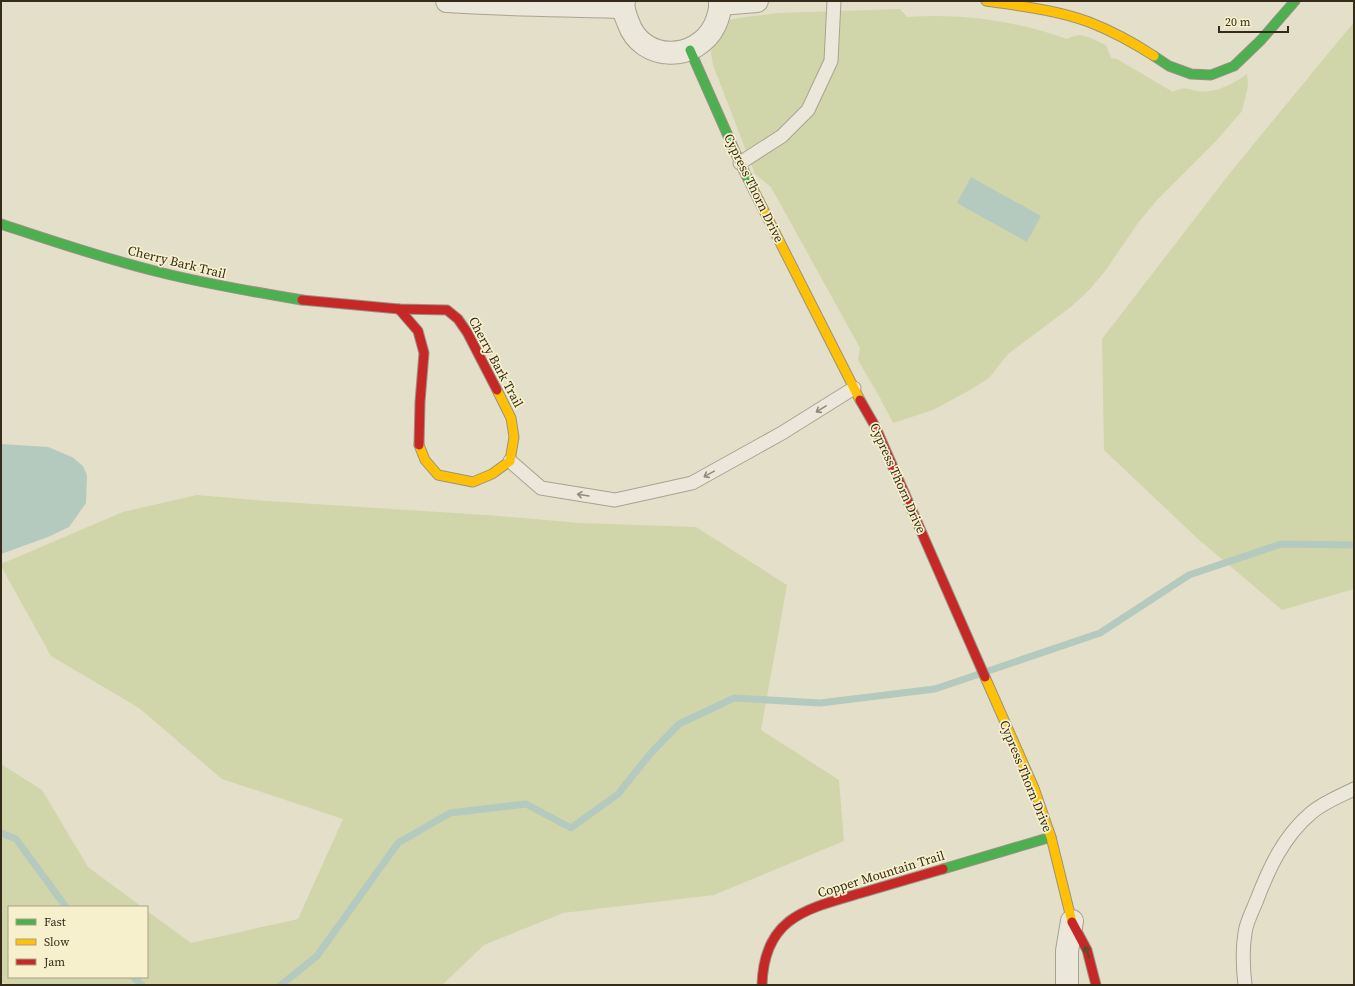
<svg xmlns="http://www.w3.org/2000/svg" width="1355" height="986" font-family="'Source Serif 4',serif">
  <style>
    .green { fill: #d0d6a9 }
    .water { fill: #b4cabf }
    .lines { fill: none; stroke-linecap: round; stroke-linejoin: round }
    .stream { stroke: #b4cabf; stroke-width: 7 }
    .lane-casing { stroke: #a8a292; stroke-width: 15 }
    .street-casing { stroke: #a8a292; stroke-width: 24 }
    .fast-casing { stroke: #989282; stroke-width: 11 }
    .slow-casing { stroke: #989282; stroke-width: 11 }
    .jam-casing { stroke: #989282; stroke-width: 11 }
    .lane { stroke: #ebe8db; stroke-width: 13 }
    .street { stroke: #ebe8db; stroke-width: 22 }
    .fast { stroke: #4caf50; stroke-width: 9 }
    .slow { stroke: #ffc107; stroke-width: 9 }
    .jam { stroke: #c62828; stroke-width: 9 }
    .oneway { stroke: #908a7b }
    .oneway2 { stroke: #3e592e }
    .labels { text-anchor: middle; dominant-baseline: central; stroke-width: 3.5; stroke-linejoin: round; paint-order: stroke }
    .street-label { font-size: 13px; fill: #362b1b; stroke: #f7f0cc }
  </style>
  <rect width="100%" height="100%" fill="#e4dfc8"/>
  <!-- green -->
  <g class="green">
    <path d="M900 9 907 17C961 13 1017 21 1067 39 1082 30 1091 39 1106 45L1111 58 1117 59 1173 92C1185 86 1186 89 1197 91 1215 94 1233 84 1247 74L1248 86 1242 111 1217 140 1157 200 1138 223 1106 270 1089 290 1072 306 1008 354 989 378 970 390 933 410 893 423 879 396 858 360 860 348 771 187 755 174 713 65 711 53 712 43 720 28 729 20 738 18 778 13Z"/>
    <polygon points="1354,22 1354,589 1282,610 1198,539 1104,450 1102,339 1230,173"/>
    <polygon points="197,495 267,501 486,515 580,523 696,527 787,585 761,730 839,780 844,841 714,895 563,913 484,945 442,985 9,985 1,982 1,764 42,790 88,867 142,907 9,907 9,977 147,977 147,911 191,943 298,919 343,819 222,779 139,708 51,656 1,566 1,564 123,512"/>
  </g>
  <!-- water -->
  <g class="water">
    <polygon points="971,177 1041,216 1027,242 957,203"/>
    <polygon points="1,444 48,447 72,457 83,466 87,475 86,503 69,527 48,537 1,554"/>
  </g>
  <g class="lines">
    <!-- stream -->
    <g class="stream">
      <polyline points="1,833 16,839 66,907"/>
      <polyline points="133,977 142,985"/>
      <polyline points="281,985 317,956 398,843 450,813 526,804 571,828 618,794 650,754 679,724 734,698 820,703 935,689 1100,633 1189,575 1281,544 1354,545"/>
    </g>
    <!-- lane casing -->
    <g class="lane-casing">
      <g id="lane">
        <polyline points="740,163 782,136 808,110 831,61 834,1"/>
        <polyline points="510,461 541,488 615,500 692,483 782,433 854,388"/>
        <path d="M1245 985C1243 968 1242 951 1245 933 1246 923 1252 912 1256 902 1269 868 1283 837 1311 813 1324 802 1340 796 1354 789"/>
      </g>
    </g>
    <!-- street casing -->
    <g class="street-casing">
      <g id="street">
        <path d="M447 1C505 5 564 5 623 7"/>
        <path d="M624 1C622 9 625 14 628 22 642 63 697 62 715 25 718 18 721 9 720 1"/>
        <polyline points="720,4 757,1"/>
        <polyline points="1067,985 1067,951 1072,921"/>
      </g>
    </g>
    <!-- fast casing -->
    <g class="fast-casing">
      <g id="fast">
        <polyline points="690,50 740,163 754,191"/>
        <polyline points="1154,56 1169,66 1191,74 1211,75 1234,66 1261,40 1295,1"/>
        <path d="M1 224C53 241 105 259 159 272 206 284 254 292 302 300"/>
        <polyline points="943,869 1051,837"/>
      </g>
    </g>
    <!-- slow casing -->
    <g class="slow-casing">
      <g id="slow">
        <path d="M986 1C1020 6 1057 10 1089 22 1112 31 1134 43 1154 56"/>
        <polyline points="754,191 860,400"/>
        <polyline points="419,445 425,460 438,475 473,482 492,474 510,461 514,437 511,418 497,390"/>
        <polyline points="985,677 1034,788 1051,837 1072,922"/>
      </g>
    </g>
    <!-- jam casing -->
    <g class="jam-casing">
      <g id="jam">
        <polyline points="302,300 399,309 447,310 458,319 467,332 497,390"/>
        <polyline points="399,309 418,331 424,353 420,402 419,445"/>
        <polyline points="860,400 875,426 985,677"/>
        <polyline points="1072,922 1087,950 1096,985"/>
        <path d="M762 985C764 917 806 909 861 893 888 885 915 877 943 869"/>
      </g>
    </g>
    <!-- lane -->
    <use href="#lane" class="lane"/>
    <!-- street -->
    <use href="#street" class="street"/>
    <!-- fast -->
    <use href="#fast" class="fast"/>
    <!-- slow -->
    <use href="#slow" class="slow"/>
    <!-- jam -->
    <use href="#jam" class="jam"/>
  </g>
  <!-- one-way arrows -->
  <defs><path id="oneway-shaft" d="M-6 0H5M1.5-3L5.5 0L1.5 3" fill="none" stroke-width="1.6" stroke-linecap="round" stroke-linejoin="round"/></defs>
  <g class="oneway">
    <use href="#oneway-shaft" transform="translate(821 409) rotate(148)"/>
    <use href="#oneway-shaft" transform="translate(709 474) rotate(151)"/>
    <use href="#oneway-shaft" transform="translate(583 495) rotate(-171)"/>
  </g>
  <use class="oneway2" href="#oneway-shaft" transform="translate(1087 952) rotate(-110)"/>
  <g class="labels">
    <!-- street labels -->
    <g class="street-label">
      <text transform="translate(754 188) rotate(64)">Cypress Thorn Drive</text>
      <text transform="translate(177 262) rotate(14)">Cherry Bark Trail</text>
      <text transform="translate(496 362) rotate(62)">Cherry Bark Trail</text>
      <text transform="translate(898 478) rotate(66)">Cypress Thorn Drive</text>
      <text transform="translate(1026 776) rotate(68)">Cypress Thorn Drive</text>
      <text transform="translate(881 874) rotate(-17)">Copper Mountain Trail</text>
    </g>
  </g>
  <!-- border -->
  <rect width="1355" height="986" fill="none" stroke="#362b1b" stroke-width="4"/>
  <!-- legend -->
  <rect x="8" y="906" width="140" height="72" fill="#f7f0cc" stroke="#aaa185"/>
  <rect x="16" y="919" width="20" height="6" fill="#4caf50" stroke="#aaa185"/>
  <text x="44" y="926" font-size="12" fill="#362b1b">Fast</text>
  <rect x="16" y="939" width="20" height="6" fill="#ffc107" stroke="#aaa185"/>
  <text x="44" y="946" font-size="12" fill="#362b1b">Slow</text>
  <rect x="16" y="959" width="20" height="6" fill="#c62828" stroke="#aaa185"/>
  <text x="44" y="966" font-size="12" fill="#362b1b">Jam</text>
  <!-- scale -->
  <path d="M1219 26v6h69v-6" fill="none" stroke="#362b1b" stroke-width="2"/>
  <text x="1225" y="26" font-size="12" fill="#362b1b" stroke="#f7f0cc" stroke-width="3" paint-order="stroke">20 m</text>
</svg>
